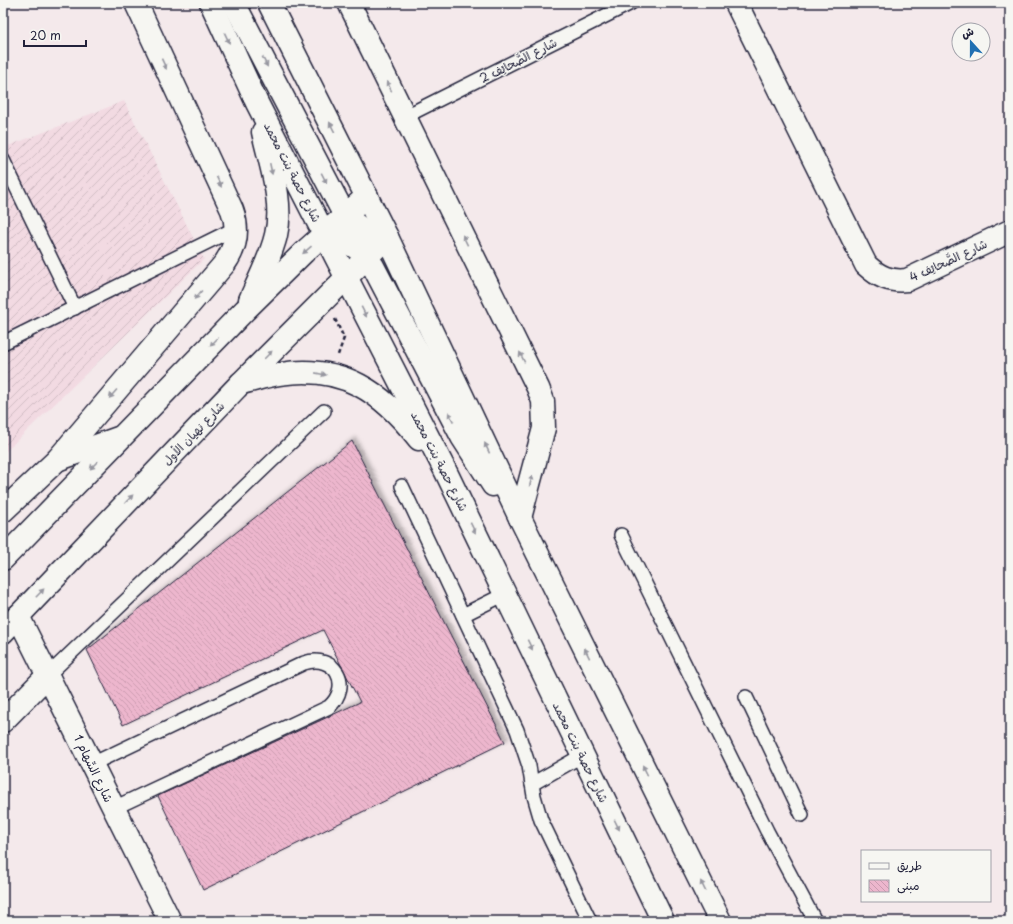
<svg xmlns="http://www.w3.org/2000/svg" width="1013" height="924" font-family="'Playpen Sans','Playpen Sans Arabic',sans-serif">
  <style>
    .industrial { fill: url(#industrial-furrows) }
    .building { fill: url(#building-back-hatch); stroke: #22223b; filter: url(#shadow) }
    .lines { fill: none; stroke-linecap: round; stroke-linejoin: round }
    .lane-casing { stroke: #22223b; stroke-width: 16 }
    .street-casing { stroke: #22223b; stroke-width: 25 }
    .secondary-casing { stroke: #22223b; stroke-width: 25 }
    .path { stroke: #22223b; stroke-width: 2.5; stroke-dasharray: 4 3; stroke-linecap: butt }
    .lane { stroke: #f6f6f2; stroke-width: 13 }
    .street { stroke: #f6f6f2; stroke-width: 22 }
    .secondary { stroke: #f6f6f2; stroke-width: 22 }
    .oneway { fill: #9797a0 }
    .labels { text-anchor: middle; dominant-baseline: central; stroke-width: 3; stroke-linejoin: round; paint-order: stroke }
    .street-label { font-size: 12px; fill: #22223b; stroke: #f6f6f2 }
  </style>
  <defs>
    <pattern id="industrial-furrows" width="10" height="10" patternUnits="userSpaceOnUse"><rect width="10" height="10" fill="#f2dae2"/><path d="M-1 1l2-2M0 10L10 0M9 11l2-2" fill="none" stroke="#cfbbc3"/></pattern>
    <pattern id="building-back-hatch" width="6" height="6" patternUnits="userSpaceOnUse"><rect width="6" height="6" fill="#edb6cd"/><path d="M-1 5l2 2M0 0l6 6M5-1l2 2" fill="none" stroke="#cb9cb1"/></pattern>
    <filter id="shadow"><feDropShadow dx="3.5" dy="-3.5" stdDeviation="2" flood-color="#0004"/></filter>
  </defs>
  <rect width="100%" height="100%" fill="#f4e9eb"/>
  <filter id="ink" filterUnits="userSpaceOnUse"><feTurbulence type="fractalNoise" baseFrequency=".025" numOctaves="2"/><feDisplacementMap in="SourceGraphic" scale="8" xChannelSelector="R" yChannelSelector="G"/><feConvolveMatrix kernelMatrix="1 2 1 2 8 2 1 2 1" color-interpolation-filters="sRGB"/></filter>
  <g filter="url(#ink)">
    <!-- industrial -->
    <polygon class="industrial" points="124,101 204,259 3,454 3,148"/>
    <!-- building -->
    <polygon class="building" points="352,441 505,742 203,890 158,796 360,702 323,630 123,725 87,650"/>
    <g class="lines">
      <!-- lane casing -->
      <g class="lane-casing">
        <g id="lane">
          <polyline points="404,117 631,3"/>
          <polyline points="3,160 75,308"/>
          <polyline points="3,343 236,228"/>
          <polyline points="402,486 517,730 529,766 534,796 541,820 590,921"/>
          <polyline points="621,535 767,831 815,921"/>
          <polyline points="463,615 505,594"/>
          <polyline points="48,675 324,411"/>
          <polyline points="746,697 802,815"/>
          <path d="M92 764 304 663C335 653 353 685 329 707L114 808"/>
          <polyline points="532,784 583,755"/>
        </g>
      </g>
      <!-- street casing -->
      <g class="street-casing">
        <g id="street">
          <polyline points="349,3 538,388 543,401 544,428 520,518"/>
          <path d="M736 3 866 265C879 277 890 282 907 280L1010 231"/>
          <path d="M3 511 57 460 225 263C237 246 239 229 232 210L136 3"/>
          <polyline points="18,616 170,921"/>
          <polyline points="3,721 48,675"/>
        </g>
      </g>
      <!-- secondary casing -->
      <g class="secondary-casing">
        <g id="secondary">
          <polyline points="211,3 257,103 445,470 663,921"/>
          <polyline points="234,3 345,216 364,231 387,237"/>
          <polyline points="269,3 387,237 520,518 720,921"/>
          <path d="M325 235C346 239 361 248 373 266L462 437 493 485"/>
          <path d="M250 300C259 279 271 257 276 235 284 202 270 164 263 132"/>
          <path d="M241 383C254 380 267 376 280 374 343 364 382 392 419 439"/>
          <polyline points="57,460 118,438"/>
          <polyline points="3,559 245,310 304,252 367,196"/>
          <polyline points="3,632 241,383 387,237"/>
        </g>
      </g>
      <!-- path -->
      <polyline class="path" points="335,319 344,338 338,355"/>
      <!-- lane -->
      <use href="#lane" class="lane"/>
      <!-- street -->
      <use href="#street" class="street"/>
      <!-- secondary -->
      <use href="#secondary" class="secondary"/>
    </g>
    <!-- one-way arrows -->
    <defs><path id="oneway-solid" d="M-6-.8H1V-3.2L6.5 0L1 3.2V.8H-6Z"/></defs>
    <g class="oneway">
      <use href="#oneway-solid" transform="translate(227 38) rotate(65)"/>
      <use href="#oneway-solid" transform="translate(265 62) rotate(63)"/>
      <use href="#oneway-solid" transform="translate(164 64) rotate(65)"/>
      <use href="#oneway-solid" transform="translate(389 86) rotate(-116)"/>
      <use href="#oneway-solid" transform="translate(332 127) rotate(-117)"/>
      <use href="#oneway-solid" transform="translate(271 169) rotate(78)"/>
      <use href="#oneway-solid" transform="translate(324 178) rotate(63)"/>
      <use href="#oneway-solid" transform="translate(219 182) rotate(65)"/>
      <use href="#oneway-solid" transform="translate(465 240) rotate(-116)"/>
      <use href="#oneway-solid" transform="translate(307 250) rotate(139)"/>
      <use href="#oneway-solid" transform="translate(198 295) rotate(131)"/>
      <use href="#oneway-solid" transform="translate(364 312) rotate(63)"/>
      <use href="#oneway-solid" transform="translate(214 342) rotate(134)"/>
      <use href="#oneway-solid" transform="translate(268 355) rotate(-45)"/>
      <use href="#oneway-solid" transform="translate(522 357) rotate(-116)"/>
      <use href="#oneway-solid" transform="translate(321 374) rotate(11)"/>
      <use href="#oneway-solid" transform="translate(113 394) rotate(131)"/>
      <use href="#oneway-solid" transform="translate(451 417) rotate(-117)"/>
      <use href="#oneway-solid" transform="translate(487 448) rotate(-115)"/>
      <use href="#oneway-solid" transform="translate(94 465) rotate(134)"/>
      <use href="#oneway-solid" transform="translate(531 481) rotate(-75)"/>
      <use href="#oneway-solid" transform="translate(129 499) rotate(-46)"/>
      <use href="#oneway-solid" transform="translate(473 528) rotate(64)"/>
      <use href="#oneway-solid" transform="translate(40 593) rotate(-46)"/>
      <use href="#oneway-solid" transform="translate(530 645) rotate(64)"/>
      <use href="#oneway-solid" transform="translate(587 653) rotate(-116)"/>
      <use href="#oneway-solid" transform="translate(645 770) rotate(-116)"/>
      <use href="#oneway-solid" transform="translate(617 825) rotate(64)"/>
      <use href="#oneway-solid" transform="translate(703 886) rotate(-116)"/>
    </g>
  </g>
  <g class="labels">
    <!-- street labels -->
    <g class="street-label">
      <text transform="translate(518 60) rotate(-27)">شارع الصَّحائِف 2</text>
      <text transform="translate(293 172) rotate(63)">شارع حصة بنت محمد</text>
      <text transform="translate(948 260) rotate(-25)">شارع الصَّحائِف 4</text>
      <text transform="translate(193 433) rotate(-46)">شارع نهيان الأول</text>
      <text transform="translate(440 461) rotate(63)">شارع حصة بنت محمد</text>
      <text transform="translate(581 752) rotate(64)">شارع حصة بنت محمد</text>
      <text transform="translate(94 768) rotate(64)">شارع السِّهام 1</text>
    </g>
  </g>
  <!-- margin -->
  <rect width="1013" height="924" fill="none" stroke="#f6f6f2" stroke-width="16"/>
  <rect x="8" y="8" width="997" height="908" fill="none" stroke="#22223b" stroke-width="1.5" filter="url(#ink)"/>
  <!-- legend -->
  <rect x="861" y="850" width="130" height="52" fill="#f6f6f2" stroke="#a1a1a9"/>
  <rect x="869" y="863" width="20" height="6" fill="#f6f6f2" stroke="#a1a1a9"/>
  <text x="897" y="870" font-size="12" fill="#22223b">طريق</text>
  <rect x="869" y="880" width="20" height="12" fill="url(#building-back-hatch)" stroke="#a1a1a9"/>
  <text x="897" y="890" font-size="12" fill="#22223b">مبنى</text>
  <!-- north arrow -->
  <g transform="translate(971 42) rotate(339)"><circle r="19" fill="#f6f6f2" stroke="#a1a1a9"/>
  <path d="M0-3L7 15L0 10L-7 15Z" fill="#1f6fb2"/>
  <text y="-6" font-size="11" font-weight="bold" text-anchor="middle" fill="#22223b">ش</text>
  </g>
  <!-- scale -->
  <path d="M24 40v6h62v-6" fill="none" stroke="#22223b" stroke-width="2"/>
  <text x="30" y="40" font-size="12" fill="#22223b" stroke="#f6f6f2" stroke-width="3" paint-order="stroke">20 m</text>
</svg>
